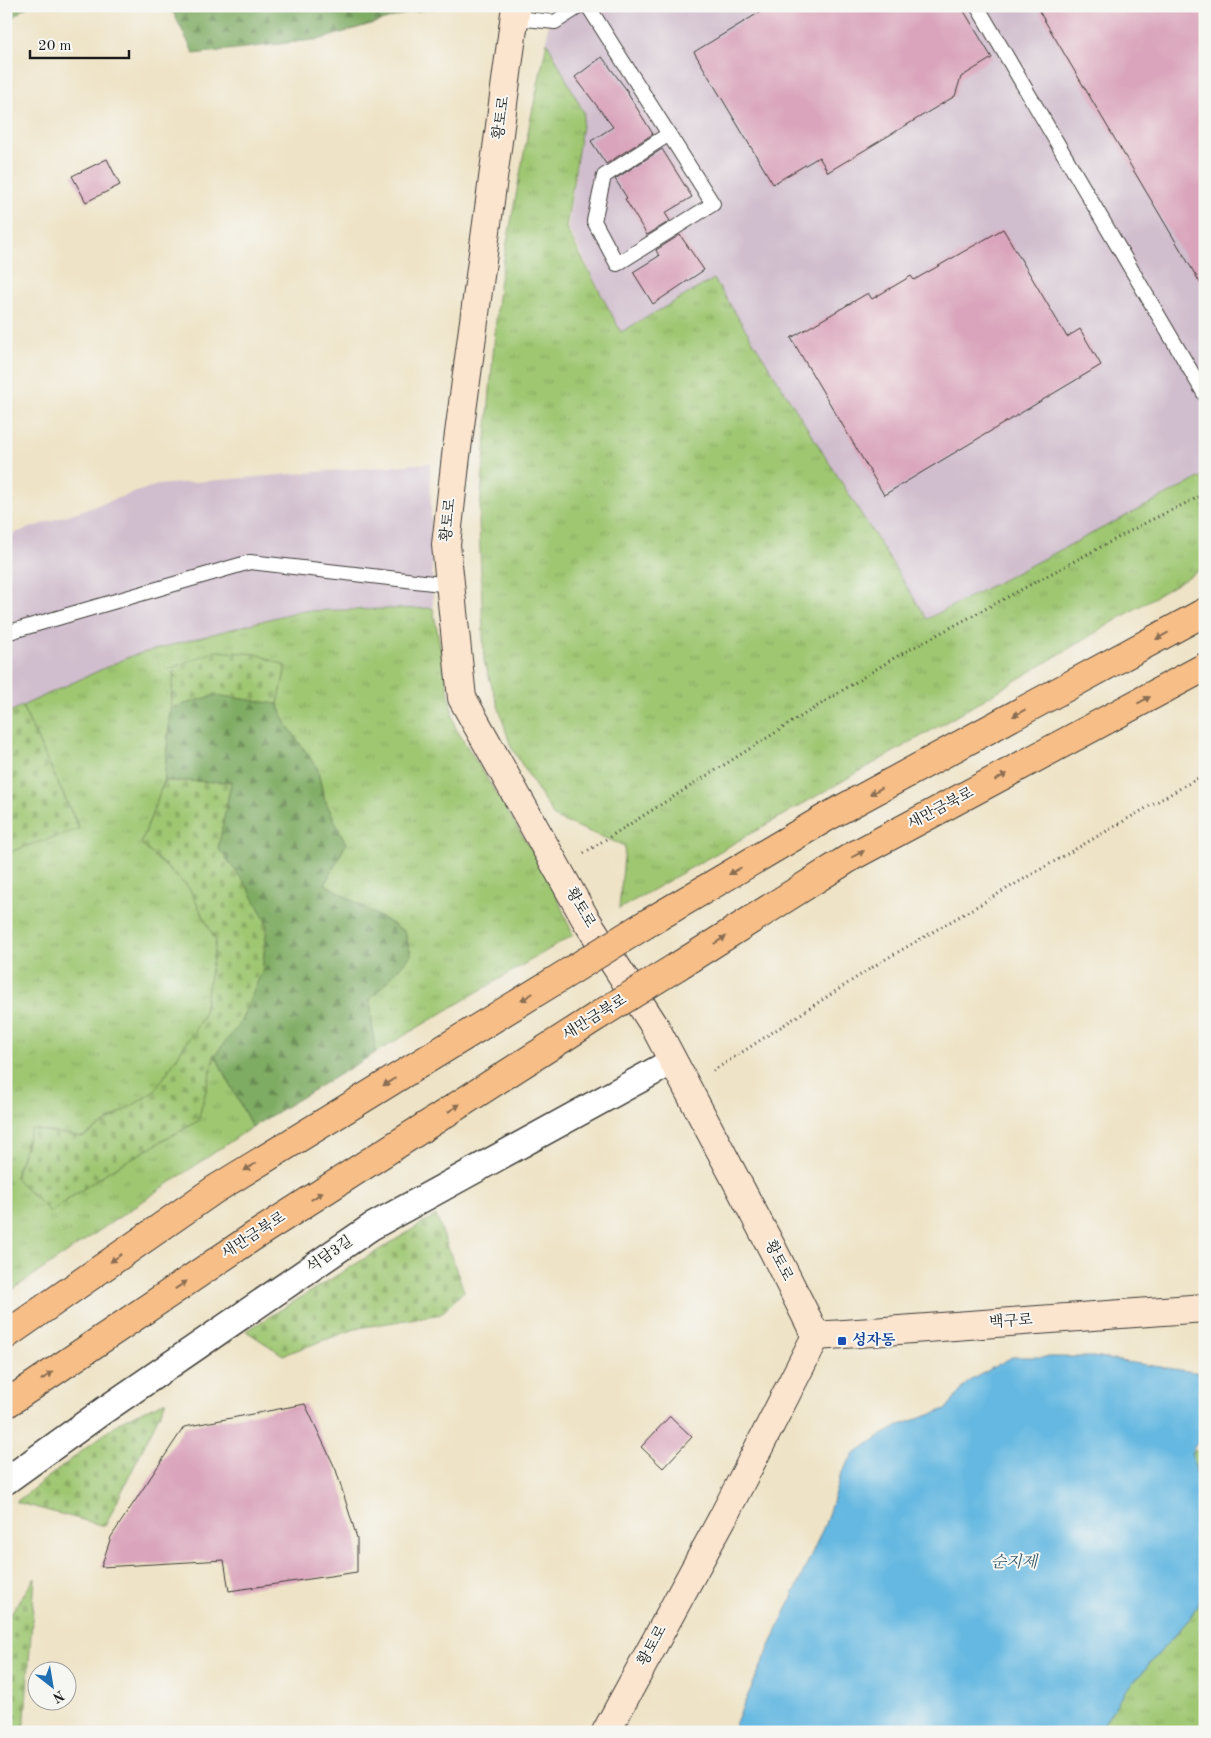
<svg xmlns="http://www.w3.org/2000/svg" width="1211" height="1738" font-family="'Old Standard TT','Noto Serif KR',serif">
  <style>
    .industrial { fill: #d0bdcd }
    .grass { fill: url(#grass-tufts); stroke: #5e7247 }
    .forest { fill: url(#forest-firs); stroke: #4e6440 }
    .cemetery { fill: url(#cemetery-stones); stroke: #5e7247 }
    .water { fill: #65b8e1; stroke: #406a7e }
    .building { fill: #daa5bc }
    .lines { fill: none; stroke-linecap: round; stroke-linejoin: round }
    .lane-casing { stroke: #3c3a36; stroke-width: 16 }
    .street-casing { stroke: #3c3a36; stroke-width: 29 }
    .secondary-casing { stroke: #3c3a36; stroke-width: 30 }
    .highway-casing { stroke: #3c3a36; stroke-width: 30 }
    .path { stroke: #3c3a36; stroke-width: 3; stroke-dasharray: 1 4; stroke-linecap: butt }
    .lane { stroke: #fff; stroke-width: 14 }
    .street { stroke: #fff; stroke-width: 26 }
    .secondary { stroke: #fce5cf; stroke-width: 28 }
    .highway { stroke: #f7be87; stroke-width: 28 }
    .highway-bridge-casing { stroke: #3c3a36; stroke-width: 30; stroke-linecap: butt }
    .highway-bridge { stroke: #f7be87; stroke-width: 28 }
    .oneway { fill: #8a6d52 }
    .transit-dot { fill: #1a4fb4; stroke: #f6f6f2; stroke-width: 2 }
    .labels { text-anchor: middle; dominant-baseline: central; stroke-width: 4; stroke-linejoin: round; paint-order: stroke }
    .street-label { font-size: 15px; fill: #1c1c1c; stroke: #f6f6f2 }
    .transit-label { font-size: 15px; font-weight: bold; fill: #164399; stroke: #f6f6f2; text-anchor: start }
    .water-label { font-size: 16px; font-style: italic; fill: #395a6b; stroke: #f6f6f2 }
  </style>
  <defs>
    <pattern id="grass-tufts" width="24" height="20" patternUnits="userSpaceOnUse" patternTransform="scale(1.25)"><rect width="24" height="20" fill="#9fc772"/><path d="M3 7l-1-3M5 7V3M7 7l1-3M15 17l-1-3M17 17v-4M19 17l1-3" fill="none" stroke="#88aa62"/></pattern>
    <pattern id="forest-firs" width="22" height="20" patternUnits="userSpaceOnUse" patternTransform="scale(1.25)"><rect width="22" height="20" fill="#7fac64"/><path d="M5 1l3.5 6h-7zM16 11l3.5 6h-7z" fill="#678b52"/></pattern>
    <pattern id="cemetery-stones" width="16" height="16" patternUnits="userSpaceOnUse" patternTransform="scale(1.25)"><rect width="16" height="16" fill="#9fc772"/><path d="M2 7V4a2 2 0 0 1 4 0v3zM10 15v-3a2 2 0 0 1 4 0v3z" fill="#88aa62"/></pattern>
  </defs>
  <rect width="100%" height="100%" fill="#f6f6f2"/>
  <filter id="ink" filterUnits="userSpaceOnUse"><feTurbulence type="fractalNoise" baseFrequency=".02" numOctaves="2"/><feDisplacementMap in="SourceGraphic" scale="10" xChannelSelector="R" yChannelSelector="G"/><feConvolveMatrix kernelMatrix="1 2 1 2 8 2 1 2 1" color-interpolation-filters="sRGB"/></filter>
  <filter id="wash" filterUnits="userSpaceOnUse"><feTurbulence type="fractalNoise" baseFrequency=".0096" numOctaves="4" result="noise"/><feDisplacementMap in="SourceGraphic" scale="20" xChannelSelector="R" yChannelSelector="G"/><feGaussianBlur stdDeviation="1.12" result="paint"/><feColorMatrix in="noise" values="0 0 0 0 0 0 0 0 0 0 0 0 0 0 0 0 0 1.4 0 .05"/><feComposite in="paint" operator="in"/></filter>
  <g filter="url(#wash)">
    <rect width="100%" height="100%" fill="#eee3c6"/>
    <!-- industrial -->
    <g class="industrial">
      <polygon points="549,6 1205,6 1205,475 927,619 714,279 621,333 568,227 584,113 547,42"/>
      <polygon points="430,463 433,608 299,611 131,656 6,714 6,536 157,485"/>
    </g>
    <!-- grass -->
    <g class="grass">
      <polygon points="547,42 584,113 566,228 621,332 714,279 927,619 1205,475 1205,567 953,718 619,909 625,846 555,818 511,747 484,661 479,521 499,285 529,127"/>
      <polygon points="433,608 455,727 550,880 573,935 375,1053 370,1000 411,955 405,932 325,884 346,844 324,798 317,768 287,725 278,704 286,666 174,667 164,781 141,844 189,888 216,941 203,1017 155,1091 83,1137 31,1129 15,1177 50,1212 109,1171 198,1121 215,1055 252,1127 6,1294 6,853 79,828 22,706 131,656 299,611"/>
      <polygon points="1205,1444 1205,1511 1192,1453"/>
      <polygon points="1205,1590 1205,1732 1098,1732 1125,1692 1190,1618"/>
    </g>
    <!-- forest -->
    <g class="forest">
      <polygon points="6,6 28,6 6,23"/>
      <polygon points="170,6 439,6 436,8 411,12 321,39 194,54"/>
      <polygon points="216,695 278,704 287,725 317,768 324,798 346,844 325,884 405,932 411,955 370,1000 375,1053 252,1127 215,1055 240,1023 262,971 267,924 247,886 218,848 231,782 164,781 171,708"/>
    </g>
    <!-- cemetery -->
    <g class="cemetery">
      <polygon points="216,651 257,654 286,666 278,704 216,695 171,708 174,667"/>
      <polygon points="22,706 79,829 6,853 6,714"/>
      <polygon points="164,781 231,782 218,848 247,886 267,924 262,971 240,1023 215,1055 198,1121 109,1171 50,1212 15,1178 31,1129 83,1137 155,1091 203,1017 216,941 189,888 141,844"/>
      <polygon points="436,1215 464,1291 441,1314 358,1328 283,1355 246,1331"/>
      <polygon points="166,1401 105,1526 16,1502 121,1421"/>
      <polygon points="35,1578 24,1732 6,1732 6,1620"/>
    </g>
    <!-- water -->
    <polygon class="water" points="1012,1357 1093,1357 1201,1373 1205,1376 1205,1434 1195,1445 1192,1453 1205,1511 1205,1590 1190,1618 1125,1692 1098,1732 734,1732 735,1724 825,1524 841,1474 853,1455 877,1438 900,1425 946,1409 969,1381"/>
    <g id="blocks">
      <!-- building -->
      <g class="building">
        <polygon points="770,6 961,6 992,58 961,77 955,96 828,172 819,157 773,184 694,52"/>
        <polygon points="1036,6 1205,6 1205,291"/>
        <polygon points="602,57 629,93 628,94 653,134 606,164 591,141 613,127 575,77"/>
        <polygon points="662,149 692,197 665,213 670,221 647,235 625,199 627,198 615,179"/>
        <polygon points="107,159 120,185 86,202 72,176"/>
        <polygon points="1003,229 1067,337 1080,329 1101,365 884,495 791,338 868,293 872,299 911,276 914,280"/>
        <polygon points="680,235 704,270 653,304 633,272 659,256 656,250"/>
        <polygon points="305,1404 336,1470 357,1538 357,1572 229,1591 224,1560 101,1567 111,1537 184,1427"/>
        <polygon points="670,1416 692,1437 663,1468 641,1447"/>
      </g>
    </g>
  </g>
  <g filter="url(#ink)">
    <use href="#blocks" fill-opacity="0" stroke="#3c3a36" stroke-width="1"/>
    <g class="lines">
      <!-- lane casing -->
      <g class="lane-casing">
        <g id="lane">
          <polyline points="588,6 713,204 617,264 594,221 604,176 669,134"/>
          <polyline points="977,6 1205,395"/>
          <polyline points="515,18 555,22 580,6"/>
          <polyline points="6,633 250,562 450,585"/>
        </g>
      </g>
      <!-- street casing -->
      <g class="street-casing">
        <polyline id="street" points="6,1481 103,1411 371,1227 673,1061"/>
      </g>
      <!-- secondary casing -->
      <g class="secondary-casing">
        <g id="secondary">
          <polyline points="516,6 456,456 446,545 462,698 585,918 654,1025 773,1250 816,1336 722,1519 606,1732"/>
          <polyline points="816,1336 1205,1308"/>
        </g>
      </g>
      <!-- highway casing -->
      <g class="highway-casing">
        <g id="highway">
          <polyline points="646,924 827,817 1205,612"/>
          <polyline points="678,966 851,857 1205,667"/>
          <polyline points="6,1335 214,1190 569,972"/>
          <polyline points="6,1404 254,1236 599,1015"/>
        </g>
      </g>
      <!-- path -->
      <g class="path">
        <polyline points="584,853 894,658 1149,521 1205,494"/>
        <polyline points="713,1071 879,963 1205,774"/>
      </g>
      <!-- lane -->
      <use href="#lane" class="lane"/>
      <!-- street -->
      <use href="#street" class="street"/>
      <!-- secondary -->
      <use href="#secondary" class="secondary"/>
      <!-- highway -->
      <use href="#highway" class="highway"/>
      <!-- highway-bridge casing -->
      <g class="highway-bridge-casing">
        <g id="highway-bridge">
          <polyline points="569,972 646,924"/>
          <polyline points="599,1015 678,966"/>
        </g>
      </g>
      <!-- highway-bridge -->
      <use href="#highway-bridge" class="highway-bridge"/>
    </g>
    <!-- one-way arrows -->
    <defs><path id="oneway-solid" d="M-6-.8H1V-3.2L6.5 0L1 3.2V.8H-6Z" transform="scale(1.25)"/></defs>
    <g class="oneway">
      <use href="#oneway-solid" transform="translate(1162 636) rotate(151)"/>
      <use href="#oneway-solid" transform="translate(1144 700) rotate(-28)"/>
      <use href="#oneway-solid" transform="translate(1019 713) rotate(151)"/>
      <use href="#oneway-solid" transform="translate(1001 777) rotate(-28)"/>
      <use href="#oneway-solid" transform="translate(876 791) rotate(151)"/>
      <use href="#oneway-solid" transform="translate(858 854) rotate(-28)"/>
      <use href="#oneway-solid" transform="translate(735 871) rotate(150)"/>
      <use href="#oneway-solid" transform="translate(720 940) rotate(-32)"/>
      <use href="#oneway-solid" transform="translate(527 997) rotate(148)"/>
      <use href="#oneway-solid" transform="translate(389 1082) rotate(148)"/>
      <use href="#oneway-solid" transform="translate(454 1108) rotate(-33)"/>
      <use href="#oneway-solid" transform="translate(250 1167) rotate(148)"/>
      <use href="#oneway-solid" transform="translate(317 1196) rotate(-33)"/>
      <use href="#oneway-solid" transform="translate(116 1258) rotate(145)"/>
      <use href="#oneway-solid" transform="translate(181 1285) rotate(-34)"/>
      <use href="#oneway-solid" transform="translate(47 1376) rotate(-34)"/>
    </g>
  </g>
  <!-- markers -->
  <rect class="transit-dot" x="837" y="1336" width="10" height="10" rx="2.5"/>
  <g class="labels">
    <!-- street labels -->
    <g class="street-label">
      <text transform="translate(502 118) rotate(-82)">황토로</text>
      <text transform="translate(449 520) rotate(-84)">황토로</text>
      <text transform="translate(941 809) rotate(-28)">새만금북로</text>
      <text transform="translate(580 908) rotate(60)">황토로</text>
      <text transform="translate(595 1018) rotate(-32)">새만금북로</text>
      <text transform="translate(254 1236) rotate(-33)">새만금북로</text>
      <text transform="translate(330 1255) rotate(-35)">석담3길</text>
      <text transform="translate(778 1261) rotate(63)">황토로</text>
      <text transform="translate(1011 1322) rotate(-4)">백구로</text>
      <text transform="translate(653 1646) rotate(-61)">황토로</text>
    </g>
    <!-- transit labels -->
    <g class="transit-label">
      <text x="852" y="1341">성자동</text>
    </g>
    <!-- water labels -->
    <g class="water-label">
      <text x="1014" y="1563">순지제</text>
    </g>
  </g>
  <!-- margin -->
  <rect width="1211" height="1738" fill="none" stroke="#f6f6f2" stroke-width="25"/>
  <!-- north arrow -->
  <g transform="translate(52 1686) rotate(149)"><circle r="24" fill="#f6f6f2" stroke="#9f9f9c"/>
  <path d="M0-4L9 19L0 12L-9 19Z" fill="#1f6fb2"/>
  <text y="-8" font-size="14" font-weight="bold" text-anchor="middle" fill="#1c1c1c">N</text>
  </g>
  <!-- scale -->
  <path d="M30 50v8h99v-8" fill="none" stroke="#1c1c1c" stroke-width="2.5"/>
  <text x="38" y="50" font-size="15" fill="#1c1c1c" stroke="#f6f6f2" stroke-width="4" paint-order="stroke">20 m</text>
</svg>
